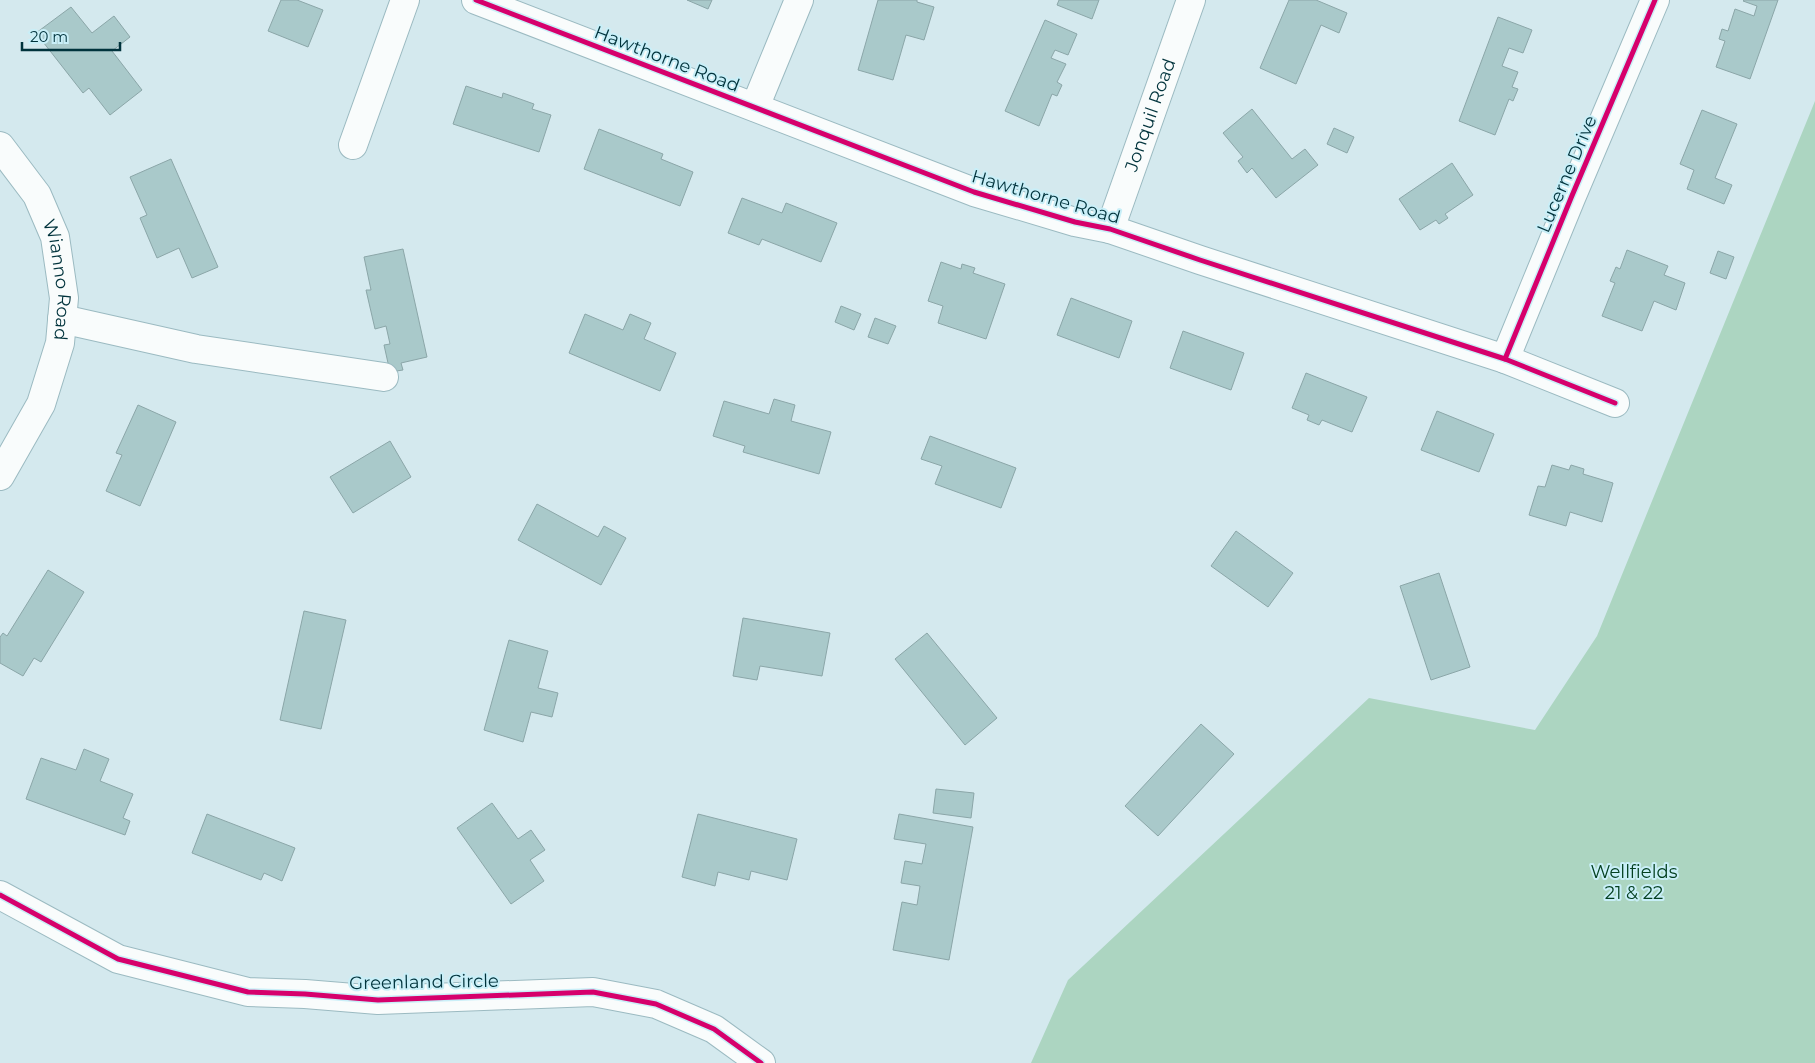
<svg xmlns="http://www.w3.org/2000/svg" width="1815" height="1063" font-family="Montserrat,sans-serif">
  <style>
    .green { fill: #acd5c1 }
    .building { fill: #a9c9ca; stroke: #8ba6a8 }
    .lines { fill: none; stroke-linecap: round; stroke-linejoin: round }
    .minor-casing { stroke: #9bbac1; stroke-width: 30 }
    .minor { stroke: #f9fcfc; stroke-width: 28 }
    .cycleway-casing { stroke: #c9eff8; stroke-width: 8 }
    .cycleway { stroke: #d6006c; stroke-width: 5 }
    .labels { text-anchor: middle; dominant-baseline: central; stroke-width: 4; stroke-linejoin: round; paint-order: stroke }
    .street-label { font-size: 18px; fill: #00333c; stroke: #c9eff8 }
    .park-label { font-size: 18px; fill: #044020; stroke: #c9eff8 }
  </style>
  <rect width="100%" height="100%" fill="#d4e9ee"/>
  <!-- green -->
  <polygon class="green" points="1815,101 1815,1063 1031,1063 1068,980 1369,698 1535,730 1597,636"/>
  <!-- building -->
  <g class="building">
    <polygon points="281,0 297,0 323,10 308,47 268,31"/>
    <polygon points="687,0 712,0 708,9"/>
    <polygon points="878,0 917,0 917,2 934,7 924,40 906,35 893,80 858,70"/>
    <polygon points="1059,0 1099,0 1092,19 1057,5"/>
    <polygon points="1289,0 1316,0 1347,13 1339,33 1321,25 1296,84 1260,68"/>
    <polygon points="1744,0 1778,0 1750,79 1716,67 1725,41 1719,39 1722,29 1728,31 1735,9 1754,16 1757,6 1743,1"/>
    <polygon points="71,7 92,33 114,16 130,37 112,51 142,90 110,115 89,88 83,93 36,33"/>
    <polygon points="1498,17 1532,30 1523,53 1509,48 1502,66 1518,72 1512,87 1518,89 1513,101 1509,99 1495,135 1459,121"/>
    <polygon points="1045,20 1077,34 1068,55 1055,50 1051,58 1066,64 1057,82 1062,85 1057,96 1052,94 1039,126 1005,111"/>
    <polygon points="466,86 502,98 503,93 534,104 532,109 551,115 539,152 453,124"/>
    <polygon points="1252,109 1292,159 1305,149 1318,165 1276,198 1252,168 1247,173 1238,161 1243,157 1223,133"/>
    <polygon points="1702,110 1737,124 1715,178 1732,185 1724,204 1687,189 1694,170 1680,164"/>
    <polygon points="1334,128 1354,137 1347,153 1327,144"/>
    <polygon points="599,129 663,154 661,159 693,172 680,206 584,169"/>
    <polygon points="171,159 218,267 192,278 179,248 157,258 140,218 147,215 130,177"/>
    <polygon points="1452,163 1473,195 1445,214 1448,218 1439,224 1436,220 1420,230 1399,199"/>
    <polygon points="742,198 782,213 786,203 837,223 821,262 762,239 759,245 728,233"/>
    <polygon points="403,249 427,357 401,363 403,370 390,372 384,345 390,344 386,326 375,329 366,290 371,290 364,257"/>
    <polygon points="1627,250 1668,266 1664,275 1685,283 1676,310 1654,301 1642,331 1602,316 1615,283 1610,281 1616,267 1620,269"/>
    <polygon points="1718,251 1734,257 1726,279 1710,273"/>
    <polygon points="941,262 961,269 962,264 975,268 973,273 1005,284 986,339 938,323 943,306 928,301"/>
    <polygon points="1071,298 1132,321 1119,358 1057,335"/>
    <polygon points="841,306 861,314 854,330 835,322"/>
    <polygon points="585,314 623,330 630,314 651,323 644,339 676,353 660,391 569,353"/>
    <polygon points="875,318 896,326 888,344 868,337"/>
    <polygon points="1183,331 1244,353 1231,390 1170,368"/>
    <polygon points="1306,373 1367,397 1352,432 1322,420 1319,425 1307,420 1309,415 1292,408"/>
    <polygon points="774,399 795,405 791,421 831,432 819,474 743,452 745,446 713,436 724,401 769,414"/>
    <polygon points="138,405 176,422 140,506 106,491 122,455 116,453"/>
    <polygon points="1437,411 1494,434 1479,472 1421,450"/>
    <polygon points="930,436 1016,468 1001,508 935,484 942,466 921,459"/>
    <polygon points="390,441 411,477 353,513 330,477"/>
    <polygon points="1552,465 1569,470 1571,465 1584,469 1583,474 1613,483 1602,522 1570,512 1566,526 1529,515 1538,486 1545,487"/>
    <polygon points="537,504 598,537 604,526 626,538 601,585 518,540"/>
    <polygon points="1236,531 1293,573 1268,607 1211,566"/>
    <polygon points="48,570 84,592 41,662 34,658 23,676 0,663 0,637 3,633 7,636"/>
    <polygon points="1439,573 1470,667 1431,680 1400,586"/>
    <polygon points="304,611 346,620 321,729 280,720"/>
    <polygon points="743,618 830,633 822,676 760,666 757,680 733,676"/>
    <polygon points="927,633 997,718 965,745 895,659"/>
    <polygon points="509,640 548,651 538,688 558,693 552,717 531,712 523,742 484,730"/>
    <polygon points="1201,724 1234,754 1158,836 1125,806"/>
    <polygon points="84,749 109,759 100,781 133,794 123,818 130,821 125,835 26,799 41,758 76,770"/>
    <polygon points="936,789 974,793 971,818 933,813"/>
    <polygon points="492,803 518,839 531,830 545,850 530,860 544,881 511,904 457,828"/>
    <polygon points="207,814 295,848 282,881 264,873 261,880 192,853"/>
    <polygon points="698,814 797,839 787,880 751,871 749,880 718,872 715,886 682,877"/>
    <polygon points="899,814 973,827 949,960 893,950 902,902 917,905 920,886 901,883 905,861 922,864 926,844 894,839"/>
  </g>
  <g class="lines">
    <!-- minor casing -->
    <g class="minor-casing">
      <g id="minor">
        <polyline points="476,0 974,192 1075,222 1110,229 1200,260 1505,359 1615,403"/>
        <polyline points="755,107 799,0"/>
        <polyline points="353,145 405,0"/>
        <path id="s1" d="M0 146 37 195 55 237 64 298 60 343 41 404 0 476"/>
        <path id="s2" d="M1110 229 1191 0"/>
        <polyline points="62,319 196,349 384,377"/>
        <polyline points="1505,359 1571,198 1655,0"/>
        <polyline points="0,895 118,959 248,992 305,994 378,1000 593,992 656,1004 714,1029 761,1063"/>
      </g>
    </g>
    <!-- minor -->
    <use href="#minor" class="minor"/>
    <!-- cycleway casing -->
    <g class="cycleway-casing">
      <g id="cycleway">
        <polyline points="476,0 974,192 1075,222 1110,229 1200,260 1505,359 1615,403"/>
        <polyline points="1505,359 1571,198 1655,0"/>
        <polyline points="0,895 118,959 248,992 305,994 378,1000 593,992 656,1004 714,1029 761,1063"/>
      </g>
    </g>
    <!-- cycleway -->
    <use href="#cycleway" class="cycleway"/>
  </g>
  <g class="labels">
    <!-- street labels -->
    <g class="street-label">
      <text transform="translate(667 59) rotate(21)">Hawthorne Road</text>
      <text stroke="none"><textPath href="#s2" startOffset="121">Jonquil Road</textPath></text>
      <text transform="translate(1567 174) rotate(-67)">Lucerne Drive</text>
      <text transform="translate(1046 197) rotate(16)">Hawthorne Road</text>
      <text stroke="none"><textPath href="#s1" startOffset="150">Wianno Road</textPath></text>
      <text transform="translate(424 982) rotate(-1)">Greenland Circle</text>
    </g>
    <!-- park labels -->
    <g class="park-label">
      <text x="1634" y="872">Wellfields<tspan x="1634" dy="21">21 &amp; 22</tspan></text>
    </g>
  </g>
  <!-- scale -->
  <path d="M22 42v8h98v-8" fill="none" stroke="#00333c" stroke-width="2.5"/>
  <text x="30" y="42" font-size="15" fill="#00333c" stroke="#c9eff8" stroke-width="4" paint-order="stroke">20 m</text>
</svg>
